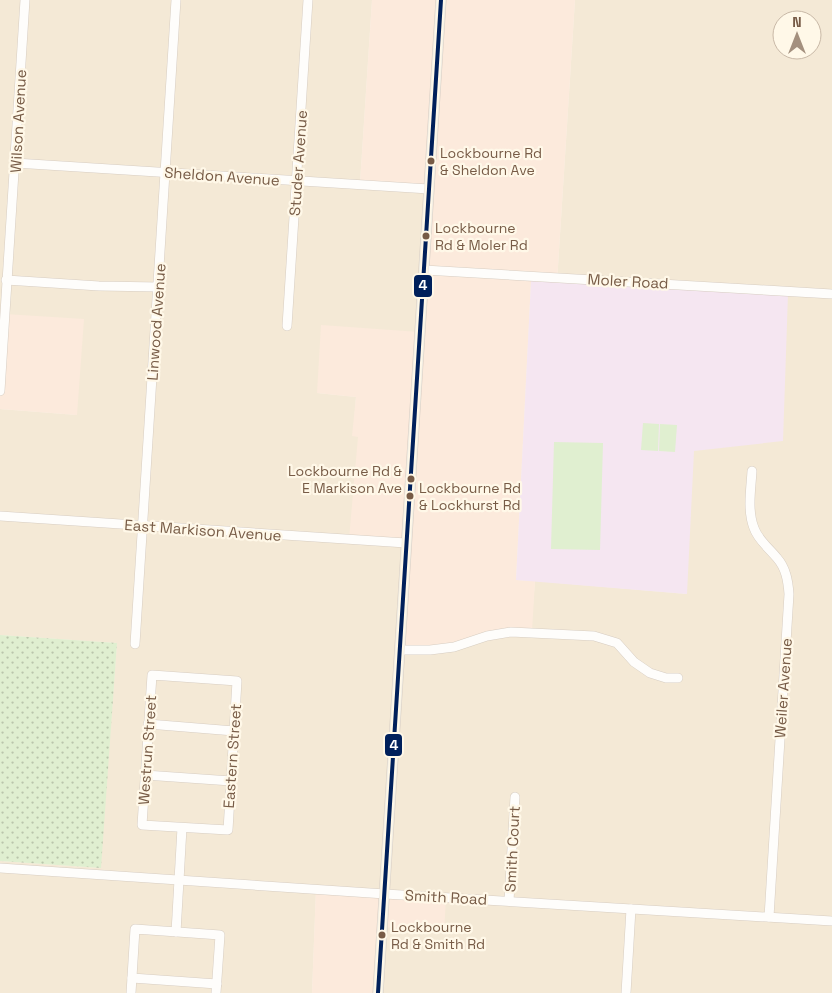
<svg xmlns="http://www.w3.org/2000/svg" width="832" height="993" font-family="'Space Grotesk',sans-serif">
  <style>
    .residential { fill: #f4e9d6; fill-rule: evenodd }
    .commercial { fill: #fceadc }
    .education { fill: #f5e6f1 }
    .grass { fill: #e0efd0 }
    .park { fill: url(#park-dots) }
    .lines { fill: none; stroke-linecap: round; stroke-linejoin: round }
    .minor-casing { stroke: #d7cdc2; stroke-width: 10 }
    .major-casing { stroke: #d7cdc3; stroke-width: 11 }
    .minor { stroke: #fefdfb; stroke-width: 9 }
    .major { stroke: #f2eee4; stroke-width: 10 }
    .bus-1-casing { stroke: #fff8e8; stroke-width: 8 }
    .bus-1 { stroke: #00205b; stroke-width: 4 }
    .bus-dot { fill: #775b46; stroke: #fff8e8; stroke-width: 2 }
    .labels { text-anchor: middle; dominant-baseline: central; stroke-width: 4.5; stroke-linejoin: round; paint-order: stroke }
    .bus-label { font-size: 14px; fill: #775b46; stroke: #fff8e8; text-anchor: start }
    .street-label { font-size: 15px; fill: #775b46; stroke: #fff8e8 }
    .line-badge { stroke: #fff8e8; stroke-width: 2 }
    .badge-label { font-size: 14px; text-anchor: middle; font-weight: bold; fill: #fff }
  </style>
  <defs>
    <pattern id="park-dots" width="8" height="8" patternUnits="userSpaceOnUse" patternTransform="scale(1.25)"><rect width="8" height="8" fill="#e0efd0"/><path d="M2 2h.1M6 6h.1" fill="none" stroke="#bac5ab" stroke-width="1.8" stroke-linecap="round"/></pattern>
  </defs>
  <rect width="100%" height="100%" fill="#f8f2e7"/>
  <!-- residential -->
  <path class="residential" d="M0 0H372L360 183 429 189 420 332 317 393 356 397 353 436H358L406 543 531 631 535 581 687 594 557 282 575 0H832V993H378L316 889 312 993H0V861L100 868 117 643 0 635V409L77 415 0 386ZM782 20H812V50H782Z"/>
  <!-- commercial -->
  <g class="commercial">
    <polygon points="372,0 575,0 557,282 531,282 516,580 535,581 532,631 432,650 399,649 406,544 349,539 358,437 352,436 356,397 317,393 321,325 419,332 429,189 360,183"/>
    <polygon points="5,314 84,319 77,415 0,409 0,386"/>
    <polygon points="316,888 446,898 444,933 383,927 378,993 312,993"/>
  </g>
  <!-- education -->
  <polygon class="education" points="531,281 788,294 783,441 694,451 687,594 516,580"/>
  <!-- grass -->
  <g class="grass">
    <polygon points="643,423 659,424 658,451 641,450"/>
    <polygon points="660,424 677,425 675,452 659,451"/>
    <polygon points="554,442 603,443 600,550 551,549"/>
  </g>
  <!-- park -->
  <polygon class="park" points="0,635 117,643 101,868 0,861"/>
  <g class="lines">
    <!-- minor casing -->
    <g class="minor-casing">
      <g id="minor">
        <polyline points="15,163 429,189"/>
        <polyline points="424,270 832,294"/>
        <polyline points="6,280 99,286 159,287"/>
        <polyline points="287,326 308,0"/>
        <polyline points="0,391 25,0"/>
        <path d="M752 471C751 489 747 510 754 528 758 540 769 548 777 558 786 568 788 581 789 594L769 917"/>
        <polyline points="0,516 406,543"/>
        <polyline points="135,644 176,0"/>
        <polyline points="400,650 430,650 454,647 487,636 511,632 594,636 617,643 634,662 650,673 666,678 678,678"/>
        <polygon points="152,675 237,681 228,830 142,825"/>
        <polyline points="148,724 234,731"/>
        <polyline points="145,775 231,781"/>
        <polyline points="0,868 385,894 832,921"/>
        <polyline points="509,901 515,797"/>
        <polyline points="176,932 182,828"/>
        <polyline points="132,978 217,984"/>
        <polyline points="131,993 135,929 220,935 216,993"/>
        <polyline points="626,993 631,909"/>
      </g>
    </g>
    <!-- major casing -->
    <g class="major-casing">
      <polyline id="major" points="378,993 441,0"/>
    </g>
    <!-- minor -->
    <use href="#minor" class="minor"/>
    <!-- major -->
    <use href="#major" class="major"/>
    <!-- bus-1 casing -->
    <g class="bus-1-casing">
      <polyline id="bus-1" points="378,993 441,0"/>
    </g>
    <!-- bus-1 -->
    <use href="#bus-1" class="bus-1"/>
  </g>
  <!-- markers -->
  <g class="bus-dot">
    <circle cx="431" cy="161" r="4.5"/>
    <circle cx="426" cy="236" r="4.5"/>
    <circle cx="411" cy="479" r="4.5"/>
    <circle cx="410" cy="496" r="4.5"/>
    <circle cx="382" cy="935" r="4.5"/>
  </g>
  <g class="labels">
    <!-- bus labels -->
    <g class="bus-label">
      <text x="440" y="153">Lockbourne Rd<tspan x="440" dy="17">&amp; Sheldon Ave</tspan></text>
      <text x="435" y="228">Lockbourne<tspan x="435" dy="17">Rd &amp; Moler Rd</tspan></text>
      <text x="402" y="471" text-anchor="end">Lockbourne Rd &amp;<tspan x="402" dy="17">E Markison Ave</tspan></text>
      <text x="419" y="488">Lockbourne Rd<tspan x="419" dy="17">&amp; Lockhurst Rd</tspan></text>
      <text x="391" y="927">Lockbourne<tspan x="391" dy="17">Rd &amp; Smith Rd</tspan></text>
    </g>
    <!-- street labels -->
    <g class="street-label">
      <text transform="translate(18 121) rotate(-87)">Wilson Avenue</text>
      <text transform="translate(298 163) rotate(-86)">Studer Avenue</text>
      <text transform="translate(222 176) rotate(4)">Sheldon Avenue</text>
      <text transform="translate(628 281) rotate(3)">Moler Road</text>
      <text transform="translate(156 322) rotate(-86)">Linwood Avenue</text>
      <text transform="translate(203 530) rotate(4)">East Markison Avenue</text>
      <text transform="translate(783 688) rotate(-86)">Weiler Avenue</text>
      <text transform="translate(147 750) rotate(-86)">Westrun Street</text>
      <text transform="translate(232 756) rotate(-86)">Eastern Street</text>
      <text transform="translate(512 849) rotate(-87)">Smith Court</text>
      <text transform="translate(446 897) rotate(3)">Smith Road</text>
    </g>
  </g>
  <g class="line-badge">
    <rect x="413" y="274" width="20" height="24" rx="5" fill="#00205b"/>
    <rect x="384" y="733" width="19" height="24" rx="5" fill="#00205b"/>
  </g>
  <g class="badge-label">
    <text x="423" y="290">4</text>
    <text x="394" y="750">4</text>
  </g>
  <!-- north arrow -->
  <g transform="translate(797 35)"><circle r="24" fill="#fff8e8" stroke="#c9b9a7"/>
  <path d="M0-4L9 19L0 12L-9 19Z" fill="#a4907e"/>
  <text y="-8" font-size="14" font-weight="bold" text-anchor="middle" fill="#775b46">N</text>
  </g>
</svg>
